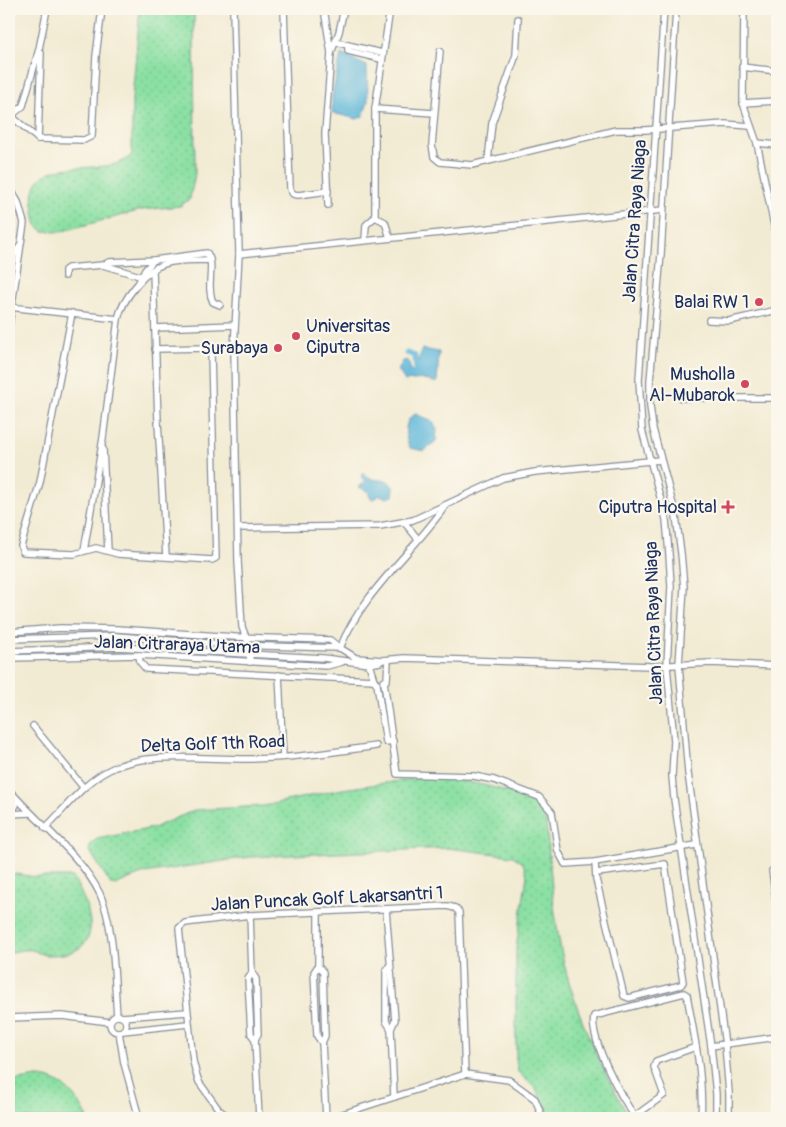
<svg xmlns="http://www.w3.org/2000/svg" width="786" height="1127" font-family="Pangolin,sans-serif">
  <style>
    .grass { fill: url(#grass-dots); stroke: #538880 }
    .water { fill: #5bb6d9; stroke: #3b729c }
    .lines { fill: none; stroke-linecap: round; stroke-linejoin: round }
    .canal { stroke: #5bb6d9; stroke-width: 5.5 }
    .minor-casing { stroke: #868d98; stroke-width: 8 }
    .minor { stroke: #fff; stroke-width: 5.5 }
    .poi-dot { fill: #d1495b; stroke: #fbf7ec; stroke-width: 2 }
    .labels { text-anchor: middle; dominant-baseline: central; stroke-width: 4.5; stroke-linejoin: round; paint-order: stroke }
    .street-label { font-size: 18px; fill: #1b2f5e; stroke: #fbf7ec }
    .poi-label { font-size: 18px; fill: #1b2f5e; stroke: #fbf7ec; text-anchor: end }
  </style>
  <defs>
    <pattern id="grass-dots" width="8" height="8" patternUnits="userSpaceOnUse" patternTransform="scale(1.25)"><rect width="8" height="8" fill="#8be0a3"/><path d="M2 2h.1M6 6h.1" fill="none" stroke="#77c08f" stroke-width="1.8" stroke-linecap="round"/></pattern>
  </defs>
  <rect width="100%" height="100%" fill="#fbf7ec"/>
  <filter id="ink" filterUnits="userSpaceOnUse"><feTurbulence type="fractalNoise" baseFrequency=".02" numOctaves="2"/><feDisplacementMap in="SourceGraphic" scale="10" xChannelSelector="R" yChannelSelector="G"/><feConvolveMatrix kernelMatrix="1 2 1 2 8 2 1 2 1" color-interpolation-filters="sRGB"/></filter>
  <filter id="wash" filterUnits="userSpaceOnUse"><feTurbulence type="fractalNoise" baseFrequency=".0096" numOctaves="4" result="noise"/><feDisplacementMap in="SourceGraphic" scale="20" xChannelSelector="R" yChannelSelector="G"/><feGaussianBlur stdDeviation="1.12" result="paint"/><feColorMatrix in="noise" values="0 0 0 0 0 0 0 0 0 0 0 0 0 0 0 0 0 1.4 0 .05"/><feComposite in="paint" operator="in"/></filter>
  <g filter="url(#wash)">
    <rect width="100%" height="100%" fill="#f2ebd3"/>
    <!-- grass -->
    <g class="grass">
      <path d="M140 9H194L195 174 190 199 180 206 142 210 59 232 43 231C35 226 35 218 34 211 23 143 108 184 132 154V99Z"/>
      <path d="M428 777C456 779 519 788 539 808 543 812 544 817 546 822 550 861 552 901 559 939 569 999 599 1066 630 1118H551L536 1089 518 1072 516 1060V949L527 875 523 863 513 856 447 848 250 857 144 873 112 886 89 850 91 844 97 839 153 828 195 810 263 806 342 789Z"/>
      <path d="M9 873 36 877H73C93 913 107 956 47 955 42 955 37 952 32 950 25 949 16 951 9 953Z"/>
      <path d="M37 1077C62 1077 78 1098 88 1118H9V1082Z"/>
    </g>
    <!-- water -->
    <g class="water">
      <polygon points="341,54 367,66 368,102 363,116 357,119 332,113 332,96"/>
      <polygon points="422,349 439,352 437,383 423,379 405,381 398,370 403,361 408,360 411,371 416,369"/>
      <path d="M416 414 433 422 437 429 436 441 424 451 410 448C404 437 403 419 416 414Z"/>
      <polygon points="363,473 372,479 388,481 394,488 393,496 387,498 380,495 373,499 370,498 368,491 359,487 366,481 361,477"/>
    </g>
    <g class="lines">
      <!-- canal -->
      <polyline class="canal" points="407,353 415,356 416,369"/>
    </g>
  </g>
  <g filter="url(#ink)">
    <g class="lines">
      <!-- minor casing -->
      <g class="minor-casing">
        <g id="minor">
          <polyline points="233,9 239,254 234,349 238,561 242,627 249,645 250,662"/>
          <polyline points="284,9 290,189 293,194 298,195 328,191"/>
          <polyline points="324,9 331,53 325,134 328,205"/>
          <polyline points="664,9 639,380 642,430 666,519 669,554 671,586 667,666 674,741 672,776 674,799 711,1046 716,1094 716,1118"/>
          <polyline points="676,9 661,254 650,381 650,406 653,429 676,516 681,553 684,587 679,665 688,773 725,1045 729,1093 729,1118"/>
          <polyline points="744,9 743,103 757,143 777,240"/>
          <polyline points="335,42 382,53"/>
          <polyline points="348,45 348,51 381,59"/>
          <polyline points="440,51 432,145 434,157 440,162 472,165 616,130 645,130 725,124 750,126"/>
          <polyline points="331,53 339,32 344,9"/>
          <polyline points="742,67 777,71"/>
          <polyline points="743,103 776,101"/>
          <polyline points="375,109 434,113"/>
          <polyline points="9,114 38,139 84,140 92,136 96,56 102,9"/>
          <polyline points="12,115 23,106 39,49 47,9"/>
          <polyline points="38,139 41,53"/>
          <polyline points="757,143 777,145"/>
          <polyline points="488,161 492,123 516,55 518,19"/>
          <polyline points="9,186 18,202 24,223 9,325"/>
          <polyline points="375,217 375,109 390,9"/>
          <polyline points="365,240 366,225 375,217 385,222 390,238"/>
          <polyline points="239,254 663,210"/>
          <polyline points="9,262 20,246"/>
          <polyline points="153,270 158,422 166,556"/>
          <polyline points="65,276 65,270 68,268 103,265"/>
          <polyline points="143,277 103,265 109,262 154,260"/>
          <path d="M139 282 145 270 154 260 207 253C216 265 205 287 213 302L220 305"/>
          <path d="M9 307 118 319C122 300 145 270 164 264 178 259 195 261 210 260"/>
          <polyline points="72,313 40,482 21,546 23,552 74,554 96,548 118,554 212,560 216,558 211,354 206,348 155,349"/>
          <polyline points="709,320 729,321 777,310"/>
          <polyline points="155,328 235,325"/>
          <polyline points="681,398 777,398"/>
          <polyline points="103,449 108,551"/>
          <polyline points="404,522 418,539"/>
          <polyline points="238,528 380,526 413,520 503,478 535,472 660,460"/>
          <polyline points="84,551 103,438 118,319"/>
          <path d="M9 632 60 628 117 629 235 637 330 640 340 648C363 591 412 554 446 505"/>
          <polyline points="9,639 116,636 233,645 340,648 356,658 383,660 404,658 651,666 711,663 777,666"/>
          <polyline points="9,651 117,647 323,658 369,664 380,662"/>
          <polyline points="139,655 140,662 146,669 374,680"/>
          <polyline points="9,658 139,655 327,666 342,662"/>
          <polyline points="369,664 374,680 377,684 386,742 393,741"/>
          <polyline points="279,675 283,757"/>
          <polyline points="383,682 387,680 388,660"/>
          <polyline points="384,682 397,774 474,776 494,780 539,797 552,812 558,851 565,864 595,862 696,845"/>
          <polyline points="33,726 83,787"/>
          <path d="M9 790C37 822 82 856 100 894 115 928 114 979 117 1016"/>
          <polyline points="11,813 16,805 14,796"/>
          <polyline points="9,814 30,813"/>
          <path d="M45 828C66 808 83 783 109 770 147 750 210 760 252 759 294 758 335 752 376 746"/>
          <polyline points="595,862 596,879 624,996 629,998 681,985 683,982 665,864 597,873"/>
          <polyline points="772,871 777,907"/>
          <polyline points="386,910 395,1020 391,1029 394,1097"/>
          <polyline points="318,912 318,966 314,972 317,1036 322,1043"/>
          <polyline points="250,915 252,973 256,979 258,1034 255,1039 259,1118"/>
          <polyline points="318,966 323,972 325,1036 322,1043 326,1118"/>
          <polyline points="389,966 386,972 386,1021 391,1029"/>
          <polyline points="252,973 248,979 251,1034 255,1039"/>
          <circle cx="118" cy="1024" r="8"/>
          <polyline points="122,1017 187,1012"/>
          <polyline points="9,1018 62,1016 110,1022"/>
          <polyline points="123,1031 188,1024"/>
          <polyline points="119,1032 124,1063 139,1118"/>
          <polyline points="711,1046 777,1037"/>
          <polyline points="635,1116 664,1095 654,1067 656,1061 696,1047"/>
          <polyline points="230,1118 219,1110 199,1082 196,1073 193,1061 179,928 185,923 250,915 447,906 455,908 459,912 465,1074"/>
          <polyline points="330,1118 465,1074 509,1080 535,1099 543,1118"/>
          <path d="M636 1118C622 1099 589 1039 594 1016L684 993 687 995C694 1036 704 1077 701 1118"/>
        </g>
      </g>
      <!-- minor -->
      <use href="#minor" class="minor"/>
    </g>
  </g>
  <!-- markers -->
  <g class="poi-dot">
    <circle cx="759" cy="302" r="5"/>
    <circle cx="296" cy="336" r="5"/>
    <circle cx="278" cy="348" r="5"/>
    <circle cx="745" cy="384" r="5"/>
    <path d="M725.5 499.5h5v5h5v5h-5v5h-5v-5h-5v-5h5z"/>
  </g>
  <g class="labels">
    <!-- street labels -->
    <g class="street-label">
      <text transform="translate(635 221) rotate(-86)">Jalan Citra Raya Niaga</text>
      <text transform="translate(654 623) rotate(-92)">Jalan Citra Raya Niaga</text>
      <text transform="translate(177 645) rotate(2)">Jalan Citraraya Utama</text>
      <text transform="translate(213 744) rotate(-2)">Delta Golf 1th Road</text>
      <text transform="translate(327 899) rotate(-3)">Jalan Puncak Golf Lakarsantri 1</text>
    </g>
    <!-- poi labels -->
    <g class="poi-label">
      <text x="749" y="302">Balai RW 1</text>
      <text x="306" y="326" text-anchor="start">Universitas<tspan x="306" dy="21">Ciputra</tspan></text>
      <text x="268" y="348">Surabaya</text>
      <text x="735" y="374">Musholla<tspan x="735" dy="21">Al-Mubarok</tspan></text>
      <text x="717" y="507">Ciputra Hospital</text>
    </g>
  </g>
  <!-- margin -->
  <rect width="786" height="1127" fill="none" stroke="#fbf7ec" stroke-width="30"/>
</svg>
